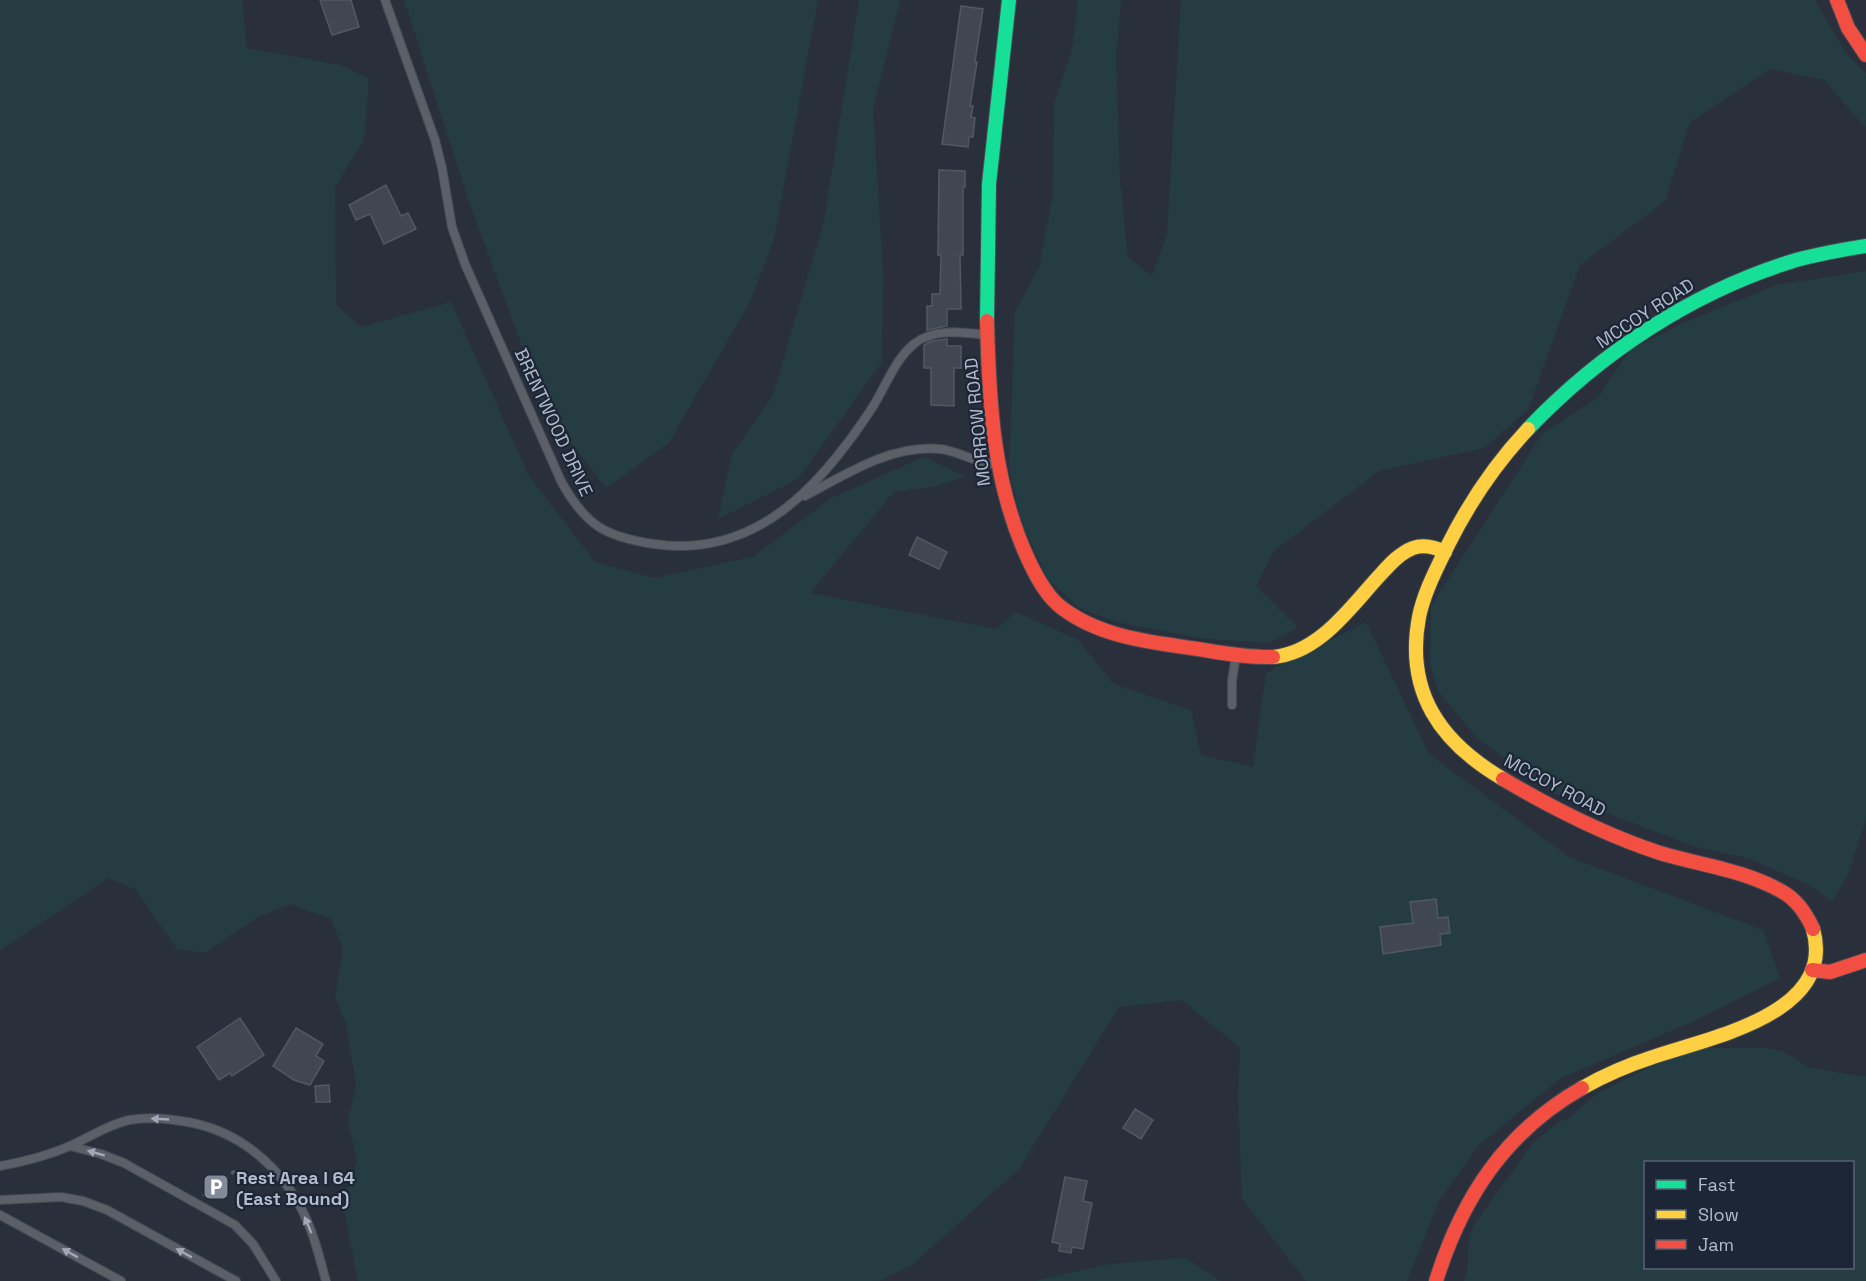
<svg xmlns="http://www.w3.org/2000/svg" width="1866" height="1281" font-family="'Space Grotesk',sans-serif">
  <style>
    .green { fill: #253c42; fill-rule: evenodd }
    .building { fill: #414750; stroke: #525862; stroke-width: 1.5 }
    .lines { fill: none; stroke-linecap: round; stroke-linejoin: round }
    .lane-casing { stroke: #464b53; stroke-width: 10 }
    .fast-casing { stroke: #464b53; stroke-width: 16 }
    .slow-casing { stroke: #464b53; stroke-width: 16 }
    .jam-casing { stroke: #464b53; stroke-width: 16 }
    .path { stroke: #585e66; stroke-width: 3; stroke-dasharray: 4.5 4.5; stroke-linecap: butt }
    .lane { stroke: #5a5f68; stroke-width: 8 }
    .fast { stroke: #16e098; stroke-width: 14 }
    .slow { stroke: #ffcf43; stroke-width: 14 }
    .jam { stroke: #f24e42; stroke-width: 14 }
    .oneway { fill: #a1a9b8 }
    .labels { text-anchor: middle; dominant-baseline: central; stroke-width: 4.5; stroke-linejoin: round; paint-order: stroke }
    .street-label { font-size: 18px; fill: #b3bccc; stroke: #1c2637 }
    .poi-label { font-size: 18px; font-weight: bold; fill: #b3bccc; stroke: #1c2637; text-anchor: start }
  </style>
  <rect width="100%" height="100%" fill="#29303b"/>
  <!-- green -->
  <g class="green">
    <polygon points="0,0 242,0 247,48 340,65 369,78 364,140 335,187 336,304 361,327 451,302 528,474 595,562 654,578 753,557 831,498 924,457 965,476 933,487 894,492 810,593 996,629 1016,612 1077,639 1114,684 1191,710 1201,755 1253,767 1266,673 1366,622 1429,754 1569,857 1763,930 1780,978 1690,1023 1561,1078 1478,1146 1439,1201 1407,1281 1306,1281 1242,1199 1238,1095 1240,1048 1182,1000 1119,1007 1019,1169 912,1265 879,1281 358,1281 343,1204 357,1160 348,1122 356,1085 346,1024 335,996 343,949 331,919 290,904 260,916 205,953 177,949 136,890 109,878 0,950"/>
    <polygon points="404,0 818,0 774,239 750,302 668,444 606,488 545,409 467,196"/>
    <polygon points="859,0 900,0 873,109 883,272 882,362 798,479 718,519 732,454 773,395 824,221"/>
    <polygon points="1078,0 1121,0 1116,57 1120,181 1128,257 1152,276 1167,234 1181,0 1815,0 1845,52 1866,73 1866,128 1824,80 1770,69 1690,122 1665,201 1580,265 1528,410 1484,448 1379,471 1274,551 1256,586 1298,627 1270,643 1206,639 1119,623 1079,608 1048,579 1021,522 1009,469 1015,312 1039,267 1053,196 1054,103 1072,50"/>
    <polygon points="1866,271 1866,819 1848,875 1832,901 1805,883 1750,859 1693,846 1553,793 1477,738 1438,691 1430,664 1431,606 1542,434 1597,398 1630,350 1683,323 1776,285"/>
    <path d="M1697 1048H1766L1784 1052 1809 1067 1857 1076H1866V1281H1464L1467 1272 1469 1240 1474 1225 1532 1144 1556 1124 1570 1117 1598 1093 1668 1058ZM1646 1162H1852V1268H1646Z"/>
    <polygon points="1185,1258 1221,1281 1035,1281 1108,1264"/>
  </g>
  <!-- building -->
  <g class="building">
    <polygon points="320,0 351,0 359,27 332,35"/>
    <polygon points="961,6 983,9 975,62 977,62 970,106 973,106 971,117 975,118 973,137 969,137 968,147 942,144"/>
    <polygon points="939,170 965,171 965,187 963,187 963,255 960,255 961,309 947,309 947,326 927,330 927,306 932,306 932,294 940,294 941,255 938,255"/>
    <polygon points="386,185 401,216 408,213 416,229 384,244 370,214 356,220 349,205"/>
    <polygon points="947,339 947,346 961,346 961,368 954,368 954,406 931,405 931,368 924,368 924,345 932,341"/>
    <polygon points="917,537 947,552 939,569 909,555"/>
    <polygon points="1436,899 1438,918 1448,917 1450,933 1440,934 1441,945 1383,954 1380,927 1413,923 1410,902"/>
    <polygon points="240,1018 264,1055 232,1076 230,1073 219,1080 197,1047"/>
    <polygon points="296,1028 323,1044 316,1056 324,1061 310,1085 294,1080 273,1066"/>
    <polygon points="329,1085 330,1102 316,1102 315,1086"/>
    <polygon points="1135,1109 1153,1120 1141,1139 1123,1128"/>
    <polygon points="1065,1177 1087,1181 1083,1201 1092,1203 1083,1249 1072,1247 1071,1253 1059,1251 1060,1244 1052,1242"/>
  </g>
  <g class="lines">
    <!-- lane casing -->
    <g class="lane-casing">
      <g id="lane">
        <path d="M385 0 435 140 442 168 452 227 465 264 561 481C585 525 605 537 654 544 756 559 821 486 872 408 885 388 895 359 914 344 933 328 963 332 985 335"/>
        <path d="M805 496C846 474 892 444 940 449 959 451 975 463 994 464"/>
        <polyline points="1232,705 1232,681 1236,655"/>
        <polyline points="70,1146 101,1154 124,1163 235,1225 253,1244 276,1281"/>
        <path d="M0 1166C23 1162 49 1155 70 1146 90 1137 107 1125 129 1120 150 1116 173 1119 193 1123 248 1135 290 1176 310 1228 317 1245 321 1264 326 1281"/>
        <polyline points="0,1200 61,1197 83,1201 107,1210 236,1281"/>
        <polyline points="0,1215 121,1281"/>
      </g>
    </g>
    <!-- fast casing -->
    <g class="fast-casing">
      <g id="fast">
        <polyline points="987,321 989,184 1009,0"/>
        <path d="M1528 429C1599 354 1691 293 1790 262 1815 254 1841 250 1866 246"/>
      </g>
    </g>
    <!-- slow casing -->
    <g class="slow-casing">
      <g id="slow">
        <path d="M1273 657C1320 653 1351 606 1381 574 1390 564 1400 553 1413 548 1424 544 1435 547 1445 552"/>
        <path d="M1503 779C1440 742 1405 692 1419 617 1424 592 1437 568 1448 545 1469 503 1496 463 1528 429"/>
        <path d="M1582 1088C1605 1075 1628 1065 1653 1057 1711 1037 1837 1014 1813 929"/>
      </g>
    </g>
    <!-- jam casing -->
    <g class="jam-casing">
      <g id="jam">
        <polyline points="1837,0 1848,28 1866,55"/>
        <path d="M987 321C989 403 993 485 1029 561 1037 578 1047 597 1062 608 1099 636 1147 642 1191 648 1218 652 1246 658 1273 657"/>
        <path d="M1503 779C1552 808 1605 835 1660 853 1700 865 1744 870 1781 891 1796 899 1806 913 1813 929"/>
        <polyline points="1812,970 1830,972 1866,960"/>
        <path d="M1436 1281C1462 1198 1505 1132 1582 1088"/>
      </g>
    </g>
    <!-- path -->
    <polyline class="path" points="203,1196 236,1170"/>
    <!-- lane -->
    <use href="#lane" class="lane"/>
    <!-- fast -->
    <use href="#fast" class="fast"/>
    <!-- slow -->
    <use href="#slow" class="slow"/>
    <!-- jam -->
    <use href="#jam" class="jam"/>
  </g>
  <!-- one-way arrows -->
  <defs><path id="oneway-solid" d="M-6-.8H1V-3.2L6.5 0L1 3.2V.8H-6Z" transform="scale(1.5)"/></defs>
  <g class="oneway">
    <use href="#oneway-solid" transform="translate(160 1119) rotate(-177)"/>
    <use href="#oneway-solid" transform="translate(96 1153) rotate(-164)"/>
    <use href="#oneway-solid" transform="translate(308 1225) rotate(-113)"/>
    <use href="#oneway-solid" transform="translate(70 1253) rotate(-151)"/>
    <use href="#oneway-solid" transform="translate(184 1253) rotate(-151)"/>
  </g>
  <!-- icons -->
  <defs>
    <g id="parking-square" transform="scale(1.35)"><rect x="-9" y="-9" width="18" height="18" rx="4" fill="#838b99" stroke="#1c2637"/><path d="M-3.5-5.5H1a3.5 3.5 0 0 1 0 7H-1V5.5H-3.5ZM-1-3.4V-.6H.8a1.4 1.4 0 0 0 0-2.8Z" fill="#fff"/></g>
  </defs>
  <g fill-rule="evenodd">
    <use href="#parking-square" x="216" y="1187"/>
  </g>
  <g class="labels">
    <!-- street labels -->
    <g class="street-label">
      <text transform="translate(1645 313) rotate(-33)">MCCOY ROAD</text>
      <text transform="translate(554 422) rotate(65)">BRENTWOOD DRIVE</text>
      <text transform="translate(977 422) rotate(-96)">MORROW ROAD</text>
      <text transform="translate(1555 785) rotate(28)">MCCOY ROAD</text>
    </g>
    <!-- poi labels -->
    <g class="poi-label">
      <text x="236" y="1177">Rest Area I 64<tspan x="236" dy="21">(East Bound)</tspan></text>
    </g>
  </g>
  <!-- legend -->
  <rect x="1644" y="1161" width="210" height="108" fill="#1c2637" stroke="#586273" stroke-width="1.5"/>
  <rect x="1656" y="1180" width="30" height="9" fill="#16e098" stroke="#586273" stroke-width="1.5"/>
  <text x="1698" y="1191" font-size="18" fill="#b3bccc">Fast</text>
  <rect x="1656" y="1210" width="30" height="9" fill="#ffcf43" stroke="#586273" stroke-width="1.5"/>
  <text x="1698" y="1221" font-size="18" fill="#b3bccc">Slow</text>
  <rect x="1656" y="1240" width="30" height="9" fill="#f24e42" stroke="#586273" stroke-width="1.5"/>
  <text x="1698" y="1251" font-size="18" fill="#b3bccc">Jam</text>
</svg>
